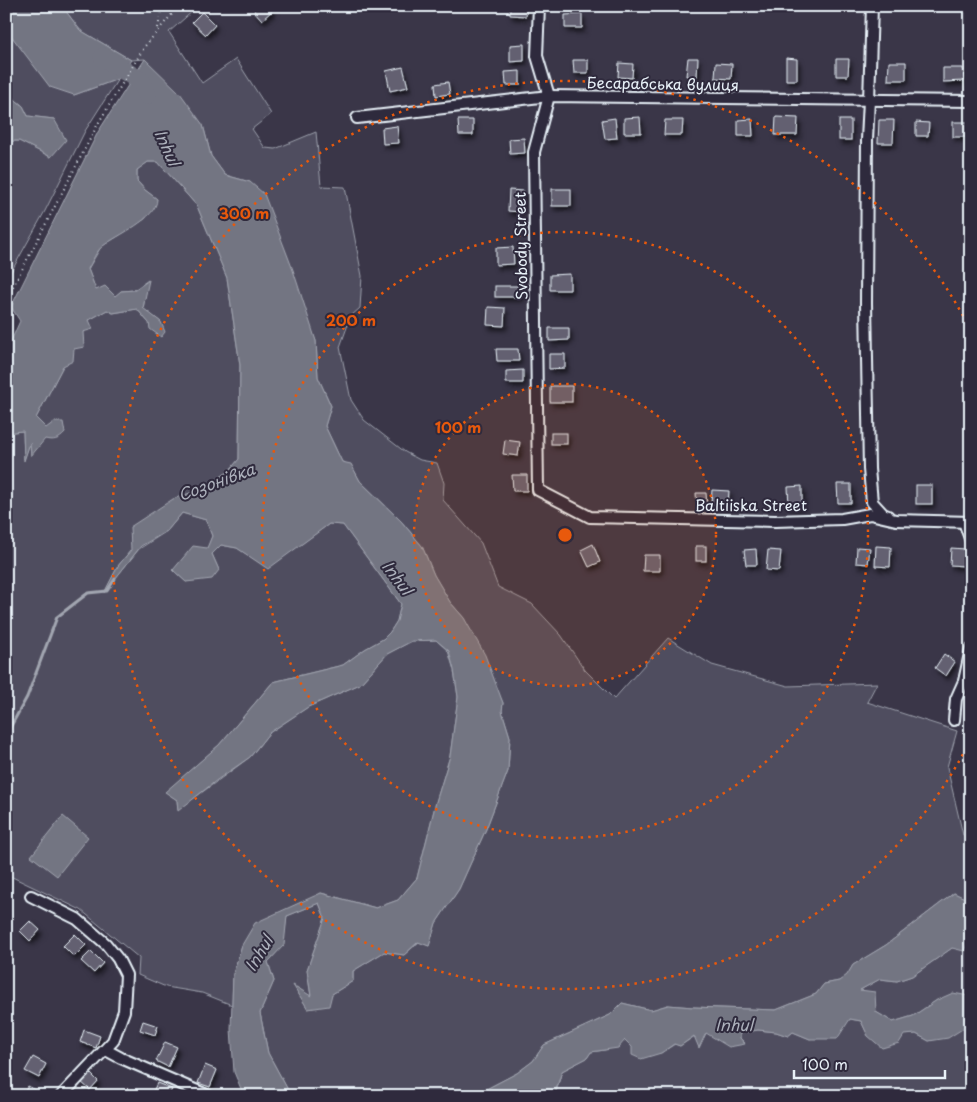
<svg xmlns="http://www.w3.org/2000/svg" width="977" height="1102" font-family="'Playpen Sans',sans-serif">
  <style>
    .green { fill: #504e5f; stroke: #9ca0ac }
    .water { fill: #737482; stroke: #a2a6b1 }
    .lines { fill: none; stroke-linecap: round; stroke-linejoin: round }
    .stream { stroke: #a2a6b1; stroke-width: 3 }
    .river { stroke: #737482; stroke-width: 19 }
    .building { fill: #636171; stroke: #e8f1f8; filter: url(#shadow) }
    .minor-casing { stroke: #e8f1f8; stroke-width: 14 }
    .path { stroke: #e8f1f8; stroke-width: 2; stroke-dasharray: 1 4; stroke-linecap: butt }
    .minor { stroke: #2f2a3d; stroke-width: 10 }
    .ring { fill: none; stroke: #e8590c; stroke-width: 2.5; stroke-dasharray: 2.5 5 }
    .labels { text-anchor: middle; dominant-baseline: central; stroke-width: 4; stroke-linejoin: round; paint-order: stroke }
    .street-label { font-size: 15px; fill: #e8f1f8; stroke: #2f2a3d }
    .water-label { font-size: 16px; font-style: italic; fill: #aeb2bd; stroke: #2f2a3d }
    .centre { fill: #e8590c; stroke: #2f2a3d; stroke-width: 2.5 }
    .ring-label { font-size: 15px; text-anchor: middle; font-weight: bold; fill: #e8590c; stroke: #2f2a3d; stroke-width: 4; stroke-linejoin: round; paint-order: stroke }
  </style>
  <defs>
    <filter id="shadow"><feDropShadow dx="2.5" dy="4" stdDeviation="2.5" flood-color="#0009"/></filter>
  </defs>
  <rect width="100%" height="100%" fill="#3a3648"/>
  <filter id="ink" filterUnits="userSpaceOnUse"><feTurbulence type="fractalNoise" baseFrequency=".02" numOctaves="2"/><feDisplacementMap in="SourceGraphic" scale="10" xChannelSelector="R" yChannelSelector="G"/><feConvolveMatrix kernelMatrix="1 2 1 2 8 2 1 2 1" color-interpolation-filters="sRGB"/></filter>
  <g filter="url(#ink)">
    <!-- green -->
    <g class="green">
      <polygon points="62,6 196,6 194,10 169,32 202,83 236,59 271,114 252,129 265,148 275,149 316,132 321,186 345,187 362,276 360,308 351,316 340,347 351,400 364,420 405,452 420,460 437,463 444,483 443,500 481,543 498,587 532,604 561,635 585,670 614,699 668,638 712,665 788,686 877,683 867,702 957,731 947,767 963,835 971,834 971,901 954,893 886,945 853,965 847,976 839,981 824,984 816,994 776,1010 693,1007 668,1005 651,1010 622,1003 610,1015 544,1045 533,1061 517,1073 473,1096 303,1096 288,1090 268,1053 260,1013 274,981 268,962 283,945 287,916 319,903 325,918 307,970 311,997 294,986 308,1009 353,981 353,971 384,952 404,955 419,942 429,946 436,923 459,889 486,829 508,771 510,737 502,711 503,703 464,618 450,602 434,575 422,546 401,521 360,481 351,465 342,462 325,426 331,406 318,377 316,341 250,182 225,175 211,156 203,125 145,59 131,60 80,30"/>
      <polygon points="6,29 10,35 74,95 118,79 85,131 45,211 6,281 6,141 19,141 51,157 54,119 28,116 23,106 6,92"/>
      <polygon points="148,162 158,162 197,206 227,278 240,365 239,459 229,471 205,488 173,499 118,566 106,590 139,549 167,531 182,513 206,520 212,536 207,549 173,570 186,582 219,570 212,554 221,545 237,548 268,568 329,524 343,525 401,604 397,621 390,632 383,639 365,649 343,665 273,682 219,745 166,792 177,800 178,810 250,757 269,733 308,707 360,684 387,654 412,641 436,640 448,651 454,670 458,697 450,756 436,802 417,878 398,900 376,908 321,893 242,945 233,974 232,1005 202,993 166,987 138,975 139,958 81,910 6,874 6,441 13,432 23,431 24,459 31,441 31,455 46,428 36,418 63,366 74,349 89,320 107,310 113,313 137,309 149,323 161,322 143,309 148,280 134,290 121,291 115,297 96,290 88,269 101,247 145,219 157,199 145,190 137,181 137,170"/>
      <polygon points="968,942 971,942 971,999 969,996 937,1000 913,1016 893,1022 876,1012 860,990 880,979 897,981 912,976 952,948"/>
      <polygon points="971,1015 971,1096 555,1096 562,1071 587,1058 591,1052 605,1050 625,1040 632,1047 661,1053 675,1044 680,1046 695,1036 699,1047 706,1033 745,1043 740,1038 740,1033 758,1030 776,1032 788,1036 793,1032 810,1039 850,1019 861,1021 868,1036 916,1034 929,1041 964,1028"/>
    </g>
    <!-- water -->
    <g class="water">
      <polygon points="6,6 62,6 80,30 131,60 118,79 74,95 50,87 6,29"/>
      <path d="M145 59 180 93 203 125 211 156 225 175 250 182 264 194 293 270 316 341 318 377 331 406 325 426 342 462 351 464 360 481 401 521 422 546 434 575 450 602 464 618 485 655 503 703 502 711 510 737 508 771 486 829 459 889 436 923 429 946 418 942 404 955 384 952 353 971V981L332 994 329 1006 308 1009 293 985 311 996 307 970 325 918 319 903 287 916 284 945 268 962 274 981 260 1013 268 1053 288 1090 303 1096H244L234 1072 231 1029 233 974 242 945 255 923 321 893 376 908 398 900 417 878 436 802 450 756 458 697 454 670 449 651 436 640 412 641 387 654 360 684 308 707 269 733 250 757 217 780 178 811 177 800 165 792 219 745 273 682 343 665 365 649 383 639 390 632 397 621 401 604 343 525 329 524 268 569 237 548 221 545 212 554 219 570 212 579 186 582 173 570 193 546 207 548 212 536 206 520 182 513 167 531 141 546 104 593 118 566 131 550 130 527 173 499 205 488 229 471 239 459 240 365 227 278 197 206 158 162H148L137 170V181L145 190 157 199C157 219 117 235 103 246 96 251 92 262 88 269L96 290 105 286 115 296 121 291 135 290 149 280 143 308 161 322 165 332 161 337 150 329 149 323 137 309 113 313 107 310 89 320 93 329 83 332 84 347 74 349 73 361 63 366 36 418 46 428 54 422H63L65 433C59 440 53 441 45 439L31 456 30 443 24 461 23 431 13 432 6 441V352L20 321 11 307 98 132Z"/>
      <polygon points="6,92 23,106 28,116 54,119 66,140 51,157 19,141 6,141"/>
      <polygon points="63,816 88,837 57,876 31,856"/>
      <polygon points="954,893 971,901 971,942 968,942 964,951 952,948 912,976 897,981 880,979 860,990 875,992 876,1012 893,1022 913,1016 937,1000 953,993 969,996 971,999 971,1015 964,1028 948,1038 929,1041 916,1034 904,1035 899,1043 882,1048 868,1036 861,1021 850,1019 837,1039 810,1039 793,1032 788,1036 776,1032 758,1030 740,1033 740,1038 745,1044 729,1047 706,1033 699,1048 694,1036 680,1046 674,1044 661,1053 641,1059 632,1055 632,1047 625,1040 618,1048 591,1052 587,1058 562,1071 554,1096 473,1096 517,1073 533,1061 544,1045 610,1015 622,1003 651,1010 668,1005 693,1007 776,1010 816,994 824,984 839,981 847,975 853,965 886,945"/>
    </g>
    <g class="lines">
      <!-- stream -->
      <polyline class="stream" points="6,735 27,697 57,617 88,593 107,591 115,579"/>
      <!-- river -->
      <polyline class="river" points="103,57 142,82 147,95"/>
    </g>
    <!-- building -->
    <g class="building">
      <polygon points="258,6 269,6 273,10 262,20 254,11"/>
      <polygon points="510,6 527,6 526,16 510,15"/>
      <polygon points="202,12 215,25 206,35 192,22"/>
      <polygon points="582,14 582,28 565,28 565,15"/>
      <polygon points="524,44 524,61 510,62 510,45"/>
      <polygon points="688,58 698,58 697,77 686,76"/>
      <polygon points="786,58 797,59 797,80 786,80"/>
      <polygon points="836,59 849,59 848,76 836,76"/>
      <polygon points="573,60 588,60 588,73 574,73"/>
      <polygon points="889,62 906,62 906,80 888,80"/>
      <polygon points="619,63 633,64 632,78 618,77"/>
      <polygon points="716,63 732,64 731,79 715,78"/>
      <polygon points="403,67 408,87 390,91 386,71"/>
      <polygon points="943,68 963,68 964,81 943,82"/>
      <polygon points="520,71 520,85 506,85 505,72"/>
      <polygon points="448,82 450,94 436,96 435,84"/>
      <polygon points="640,117 641,133 624,133 624,118"/>
      <polygon points="776,117 798,118 797,135 775,135"/>
      <polygon points="615,118 617,138 605,139 602,120"/>
      <polygon points="752,119 753,136 738,136 738,120"/>
      <polygon points="458,120 473,120 473,135 459,135"/>
      <polygon points="665,120 683,120 682,135 664,135"/>
      <rect x="839" y="120" width="12" height="20"/>
      <polygon points="879,120 894,120 893,143 878,143"/>
      <polygon points="916,122 929,123 928,136 916,136"/>
      <rect x="953" y="122" width="18" height="15"/>
      <polygon points="397,126 399,143 383,144 382,128"/>
      <polygon points="524,138 525,153 510,154 509,139"/>
      <rect x="552" y="189" width="19" height="17"/>
      <polygon points="509,190 523,191 521,212 508,211"/>
      <polygon points="513,247 514,264 496,265 496,248"/>
      <polygon points="570,274 570,290 550,290 550,275"/>
      <rect x="495" y="286" width="26" height="11"/>
      <polygon points="488,307 505,308 504,326 487,325"/>
      <polygon points="549,328 569,328 569,340 549,341"/>
      <polygon points="496,349 518,349 519,361 497,361"/>
      <polygon points="549,354 565,354 565,368 549,369"/>
      <polygon points="523,370 523,383 506,383 506,371"/>
      <rect x="550" y="386" width="22" height="16"/>
      <rect x="551" y="433" width="16" height="11"/>
      <polygon points="505,440 520,442 518,456 503,454"/>
      <polygon points="512,475 527,475 527,491 513,491"/>
      <polygon points="837,484 851,484 851,503 838,503"/>
      <rect x="916" y="485" width="16" height="19"/>
      <polygon points="802,486 802,505 789,506 788,487"/>
      <polygon points="712,490 729,491 728,505 711,504"/>
      <polygon points="696,493 706,493 707,506 697,507"/>
      <polygon points="593,544 600,562 589,567 581,550"/>
      <rect x="696" y="546" width="10" height="15"/>
      <polygon points="876,546 891,547 890,567 875,566"/>
      <polygon points="857,547 870,548 868,564 856,563"/>
      <polygon points="951,548 965,549 964,566 950,565"/>
      <polygon points="756,549 757,565 746,565 744,550"/>
      <polygon points="768,550 781,551 779,571 766,570"/>
      <polygon points="644,555 660,555 660,571 643,571"/>
      <polygon points="944,654 955,662 946,676 935,668"/>
      <polygon points="30,921 40,930 30,941 20,931"/>
      <polygon points="75,934 86,945 74,957 63,946"/>
      <polygon points="91,951 103,963 94,973 81,961"/>
      <polygon points="143,1021 158,1026 155,1035 140,1030"/>
      <polygon points="84,1030 100,1036 96,1048 80,1042"/>
      <polygon points="165,1042 177,1047 168,1067 156,1061"/>
      <polygon points="33,1057 46,1064 39,1078 25,1071"/>
      <polygon points="205,1065 217,1070 210,1087 198,1083"/>
      <polygon points="89,1072 98,1081 90,1090 80,1081"/>
      <polygon points="157,1083 172,1089 169,1096 151,1096"/>
      <polygon points="28,1086 43,1094 42,1096 22,1096"/>
    </g>
    <g class="lines">
      <!-- minor casing -->
      <g class="minor-casing">
        <g id="minor">
          <polyline points="539,6 537,56 549,96 534,152 538,490 590,517 775,521 842,519 870,514 896,520 971,522"/>
          <polyline points="872,6 869,100 867,140 866,303 869,469 872,502 883,514 888,516"/>
          <polyline points="357,118 549,96 971,101"/>
          <polyline points="964,522 971,541"/>
          <polyline points="954,720 956,699 964,681 971,649"/>
          <polyline points="31,896 77,919 106,944 118,959 126,975 124,1011 113,1041 61,1096"/>
          <polyline points="106,1050 121,1058 209,1096"/>
        </g>
      </g>
      <!-- path -->
      <g class="path">
        <polyline points="158,28 162,6"/>
        <polyline points="6,300 99,122 145,46 179,6"/>
      </g>
      <!-- minor -->
      <use href="#minor" class="minor"/>
    </g>
  </g>
  <!-- distance rings -->
  <circle cx="565" cy="535" r="151" fill="#e8590c" fill-opacity=".12"/>
  <g class="ring">
    <circle cx="565" cy="535" r="151"/>
    <circle cx="565" cy="535" r="303"/>
    <path d="M970 741A454 454 0 1 1 970 329"/>
  </g>
  <g class="labels">
    <!-- street labels -->
    <g class="street-label">
      <text transform="translate(663 83) rotate(1)">Бесарабська вулиця</text>
      <text transform="translate(520 246) rotate(-91)">Svobody Street</text>
      <text x="751" y="504">Baltiiska Street</text>
    </g>
    <!-- water labels -->
    <g class="water-label">
      <text transform="translate(168 147) rotate(66)">Inhul</text>
      <text transform="translate(216 481) rotate(-20)">Созонівка</text>
      <text transform="translate(398 577) rotate(53)">Inhul</text>
      <text transform="translate(258 953) rotate(-59)">Inhul</text>
      <text x="734" y="1024">Inhul</text>
    </g>
  </g>
  <circle cx="565" cy="535" r="8" class="centre"/>
  <g class="ring-label">
    <text x="244" y="219">300 m</text>
    <text x="351" y="326">200 m</text>
    <text x="458" y="433">100 m</text>
  </g>
  <!-- margin -->
  <rect width="977" height="1102" fill="none" stroke="#2f2a3d" stroke-width="25"/>
  <rect x="12" y="12" width="952" height="1077" fill="none" stroke="#e8f1f8" stroke-width="2" filter="url(#ink)"/>
  <!-- scale -->
  <path d="M794 1070v8h151v-8" fill="none" stroke="#e8f1f8" stroke-width="2.5"/>
  <text x="802" y="1070" font-size="15" fill="#e8f1f8" stroke="#2f2a3d" stroke-width="4" paint-order="stroke">100 m</text>
</svg>
